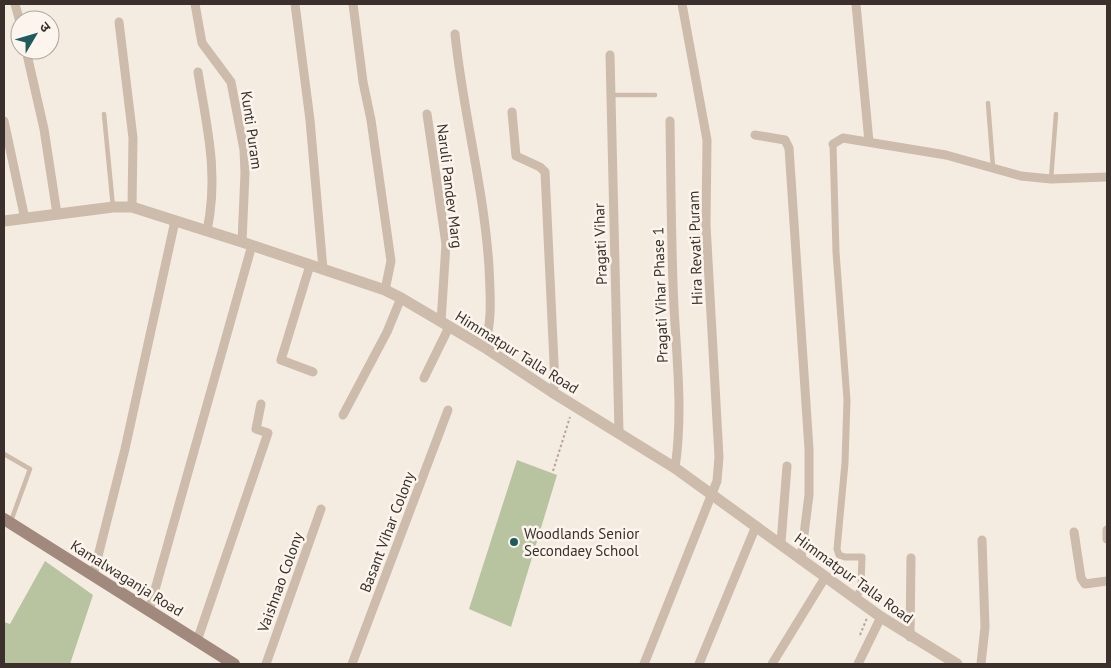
<svg xmlns="http://www.w3.org/2000/svg" width="1111" height="668" font-family="'PT Sans','Noto Sans Devanagari',sans-serif">
  <style>
    .green { fill: #b8c4a0 }
    .lines { fill: none; stroke-linecap: round; stroke-linejoin: round }
    .path { stroke: #b9a596; stroke-width: 2; stroke-dasharray: 2.5 2.5; stroke-linecap: butt }
    .service { stroke: #cdbbac; stroke-width: 4.5 }
    .pedestrian { stroke: #cdbbac; stroke-width: 7 }
    .minor { stroke: #cdbbac; stroke-width: 9 }
    .tertiary { stroke: #cdbbac; stroke-width: 11 }
    .secondary { stroke: #a18a7d; stroke-width: 12 }
    .poi-dot { fill: #1f5a5e; stroke: #fbf5ee; stroke-width: 2 }
    .labels { text-anchor: middle; dominant-baseline: central; stroke-width: 5; stroke-linejoin: round; paint-order: stroke }
    .street-label { font-size: 15px; fill: #3b302b; stroke: #fbf5ee }
    .poi-label { font-size: 15px; fill: #3b302b; stroke: #fbf5ee; text-anchor: start }
  </style>
  <rect width="100%" height="100%" fill="#f4ebe1"/>
  <!-- green -->
  <g class="green">
    <polygon points="517,460 557,475 511,627 469,609"/>
    <polygon points="45,561 93,595 70,664 4,664 4,622 10,624"/>
  </g>
  <g class="lines">
    <!-- path -->
    <g class="path">
      <polyline points="553,471 570,417"/>
      <polyline points="860,635 867,618"/>
    </g>
    <!-- service -->
    <g class="service">
      <polyline points="611,95 655,95"/>
      <polyline points="988,103 993,167"/>
      <polyline points="104,114 113,207"/>
      <polyline points="1051,179 1056,114"/>
      <polyline points="4,454 30,469 11,521"/>
    </g>
    <!-- pedestrian -->
    <polyline class="pedestrian" points="833,144 836,252 847,400 845,463 837,549 839,555 845,557 862,557 861,584 857,599"/>
    <!-- minor -->
    <g class="minor">
      <polyline points="15,4 20,22"/>
      <polyline points="195,4 202,43 231,82 244,150 245,173 242,242"/>
      <polyline points="295,4 310,120 323,269"/>
      <polyline points="353,4 363,82 371,120 391,261 385,290"/>
      <polyline points="856,4 869,142"/>
      <polyline points="119,22 133,138 132,207"/>
      <path d="M455 34C463 113 484 188 489 267 490 294 493 321 484 347"/>
      <polyline points="26,50 44,129 57,214"/>
      <polyline points="610,55 619,433"/>
      <path d="M198 72C207 128 219 174 207 231"/>
      <polyline points="512,112 516,156 540,167 545,172 555,384 552,392"/>
      <polyline points="427,114 446,244 441,322"/>
      <polyline points="4,121 25,219"/>
      <path d="M670 121C671 183 671 245 674 308 677 360 683 415 675 468"/>
      <polyline points="755,135 785,140 789,148 809,449 809,495 801,558"/>
      <polyline points="833,144 843,138 946,155 1021,176 1051,179 1107,177"/>
      <polyline points="310,265 281,360 313,372"/>
      <polyline points="424,378 449,327"/>
      <polyline points="343,415 387,332 401,298"/>
      <polyline points="1107,530 1107,539"/>
      <polyline points="1074,532 1081,578 1085,584 1107,581"/>
      <polyline points="781,543 787,466"/>
      <polyline points="93,576 125,449 175,221"/>
      <polyline points="149,611 252,245"/>
      <polyline points="910,637 911,558"/>
      <polyline points="197,641 268,433 256,429 261,404"/>
      <polyline points="266,664 321,509"/>
      <polyline points="352,664 448,410"/>
      <polyline points="644,664 717,481 719,457 706,225 707,140 682,4"/>
      <polyline points="699,664 756,526"/>
      <polyline points="772,664 826,576"/>
      <polyline points="858,664 881,617"/>
      <polyline points="981,664 985,627 982,540"/>
    </g>
    <!-- tertiary -->
    <polyline class="tertiary" points="4,221 113,207 132,207 242,242 385,290 401,298 484,347 552,392 675,468 881,617 957,664"/>
    <!-- secondary -->
    <polyline class="secondary" points="4,519 234,664"/>
  </g>
  <!-- markers -->
  <circle class="poi-dot" cx="514" cy="542" r="5"/>
  <g class="labels">
    <!-- street labels -->
    <g class="street-label">
      <text transform="translate(252 130) rotate(82)">Kunti Puram</text>
      <text transform="translate(450 186) rotate(83)">Naruli Pandev Marg</text>
      <text transform="translate(600 244) rotate(-92)">Pragati Vihar</text>
      <text transform="translate(695 248) rotate(-92)">Hira Revati Puram</text>
      <text transform="translate(660 295) rotate(-92)">Pragati Vihar Phase 1</text>
      <text transform="translate(517 352) rotate(32)">Himmatpur Talla Road</text>
      <text transform="translate(387 532) rotate(-69)">Basant Vihar Colony</text>
      <text transform="translate(127 578) rotate(32)">Kamalwaganja Road</text>
      <text transform="translate(854 578) rotate(36)">Himmatpur Talla Road</text>
      <text transform="translate(280 582) rotate(-70)">Vaishnao Colony</text>
    </g>
    <!-- poi labels -->
    <g class="poi-label">
      <text x="524" y="533">Woodlands Senior<tspan x="524" dy="17">Secondaey School</tspan></text>
    </g>
  </g>
  <!-- border -->
  <rect width="1111" height="668" fill="none" stroke="#3b302b" stroke-width="10"/>
  <!-- north arrow -->
  <g transform="translate(35 35) rotate(52)"><circle r="24" fill="#fbf5ee" stroke="#aea6a0"/>
  <path d="M0-4L9 19L0 12L-9 19Z" fill="#1f5a5e"/>
  <text y="-8" font-size="14" font-weight="bold" text-anchor="middle" fill="#3b302b">उ</text>
  </g>
</svg>
